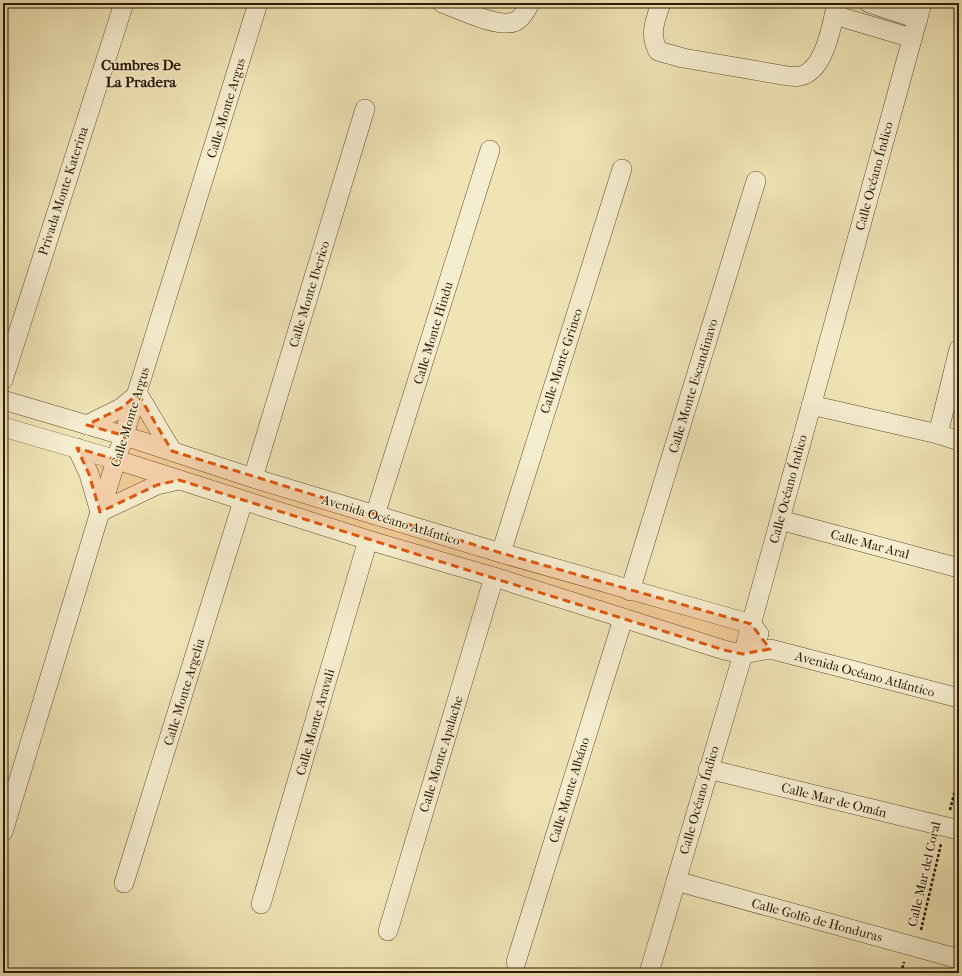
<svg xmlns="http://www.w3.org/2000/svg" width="962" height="976" font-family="'IM FELL French Canon',serif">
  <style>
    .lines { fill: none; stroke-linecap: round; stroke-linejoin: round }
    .minor-casing { stroke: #5d4c30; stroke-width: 20 }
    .path { stroke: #2c1a03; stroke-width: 2.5; stroke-dasharray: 3 2; stroke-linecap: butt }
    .minor { stroke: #f5edcf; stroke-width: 19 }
    .marked { fill: #df560c; fill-opacity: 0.2; stroke: #df560c; stroke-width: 3; stroke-dasharray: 8 5; stroke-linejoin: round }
    .labels { text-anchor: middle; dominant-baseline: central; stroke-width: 3; stroke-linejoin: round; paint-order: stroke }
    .street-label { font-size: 13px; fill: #2c1a03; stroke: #f5edcf }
    .quarter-label { font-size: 15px; font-weight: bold; fill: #2c1a03; stroke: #f5edcf }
  </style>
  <rect width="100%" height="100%" fill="#f0e4b5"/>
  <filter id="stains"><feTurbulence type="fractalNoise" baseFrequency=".005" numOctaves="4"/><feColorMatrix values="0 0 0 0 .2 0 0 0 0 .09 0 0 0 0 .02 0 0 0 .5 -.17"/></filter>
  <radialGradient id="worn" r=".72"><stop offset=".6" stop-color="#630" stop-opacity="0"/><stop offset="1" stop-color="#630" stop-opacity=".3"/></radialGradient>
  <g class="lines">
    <!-- minor casing -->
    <g class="minor-casing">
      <g id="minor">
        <path d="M442 3C459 9 497 28 514 22 521 20 527 9 530 3"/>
        <path d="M661 3C655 21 649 34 658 51L683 58 788 76C792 76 797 77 800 76 825 71 832 24 837 3"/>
        <polyline points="869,3 918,19"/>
        <polyline points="834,15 912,38"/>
        <polyline points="3,380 124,3"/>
        <polyline points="3,400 125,436 253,478 501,553 751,624 759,634"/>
        <polyline points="811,405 938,434 959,441"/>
        <polyline points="87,425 121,408 138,394 172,451"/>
        <polyline points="3,427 117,460 368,540 494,577 724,650 743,654 770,649 959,698"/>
        <polyline points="938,434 959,349"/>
        <polyline points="77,448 89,474 100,512 157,485 179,480"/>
        <polyline points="253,478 365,109"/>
        <polyline points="375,515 490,150"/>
        <polyline points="780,520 959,568"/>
        <polyline points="501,553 622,169"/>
        <polyline points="630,591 756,181"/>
        <polyline points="708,769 959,830"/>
        <polyline points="3,832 100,512 258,3"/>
        <polyline points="676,881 959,959"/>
        <polyline points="124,883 243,501"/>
        <polyline points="261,904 368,540"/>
        <polyline points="388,931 494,577"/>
        <polyline points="516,962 623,619"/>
        <polyline points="649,973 743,654 922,3"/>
      </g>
    </g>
    <!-- path -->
    <g class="path">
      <polyline points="950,810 959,775"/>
      <polyline points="921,930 941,844"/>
      <polyline points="901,973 904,962"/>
    </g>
    <!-- minor -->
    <use href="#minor" class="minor"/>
  </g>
  <!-- marked area -->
  <path class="marked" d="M138 394 172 451 501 553 751 624 770 649 743 654 724 650 179 480 157 485 100 512 89 474 77 448 117 460 125 436 87 425 121 408Z"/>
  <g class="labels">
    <!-- street labels -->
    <g class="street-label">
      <text transform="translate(226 108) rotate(-73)">Calle Monte Argus</text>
      <text transform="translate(874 176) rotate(-75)">Calle Océano Índico</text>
      <text transform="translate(63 191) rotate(-72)">Privada Monte Katerina</text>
      <text transform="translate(309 294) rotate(-73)">Calle Monte Iberico</text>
      <text transform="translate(433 333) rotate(-73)">Calle Monte Hindu</text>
      <text transform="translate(561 361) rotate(-72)">Calle Monte Grineo</text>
      <text transform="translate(693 386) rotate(-73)">Calle Monte Escandinavo</text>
      <text transform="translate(130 417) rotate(-73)">Calle Monte Argus</text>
      <text transform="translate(788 489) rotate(-75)">Calle Océano Índico</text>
      <text transform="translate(391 520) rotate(17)">Avenida Océano Atlántico</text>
      <text transform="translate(870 544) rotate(15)">Calle Mar Aral</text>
      <text transform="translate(865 674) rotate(15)">Avenida Océano Atlántico</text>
      <text transform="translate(184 692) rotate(-73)">Calle Monte Argelia</text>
      <text transform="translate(315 722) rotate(-74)">Calle Monte Aravali</text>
      <text transform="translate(441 754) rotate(-73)">Calle Monte Apalache</text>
      <text transform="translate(569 790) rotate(-73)">Calle Monte Albáno</text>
      <text transform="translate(699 800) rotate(-74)">Calle Océano Índico</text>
      <text transform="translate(834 800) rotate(14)">Calle Mar de Omán</text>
      <text transform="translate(924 874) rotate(-77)">Calle Mar del Coral</text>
      <text transform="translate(817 920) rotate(15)">Calle Golfo de Honduras</text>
    </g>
    <!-- quarter labels -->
    <g class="quarter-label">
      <text x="141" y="65">Cumbres De<tspan x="141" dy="17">La Pradera</tspan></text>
    </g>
  </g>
  <!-- margin -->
  <rect width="962" height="976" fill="none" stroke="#f0e4b5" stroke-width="16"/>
  <rect x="4" y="4" width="954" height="968" fill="none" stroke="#2c1a03" stroke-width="2"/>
  <rect x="8" y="8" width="946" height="960" fill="none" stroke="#2c1a03"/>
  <rect width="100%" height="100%" filter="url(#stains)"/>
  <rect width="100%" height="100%" fill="url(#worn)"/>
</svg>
